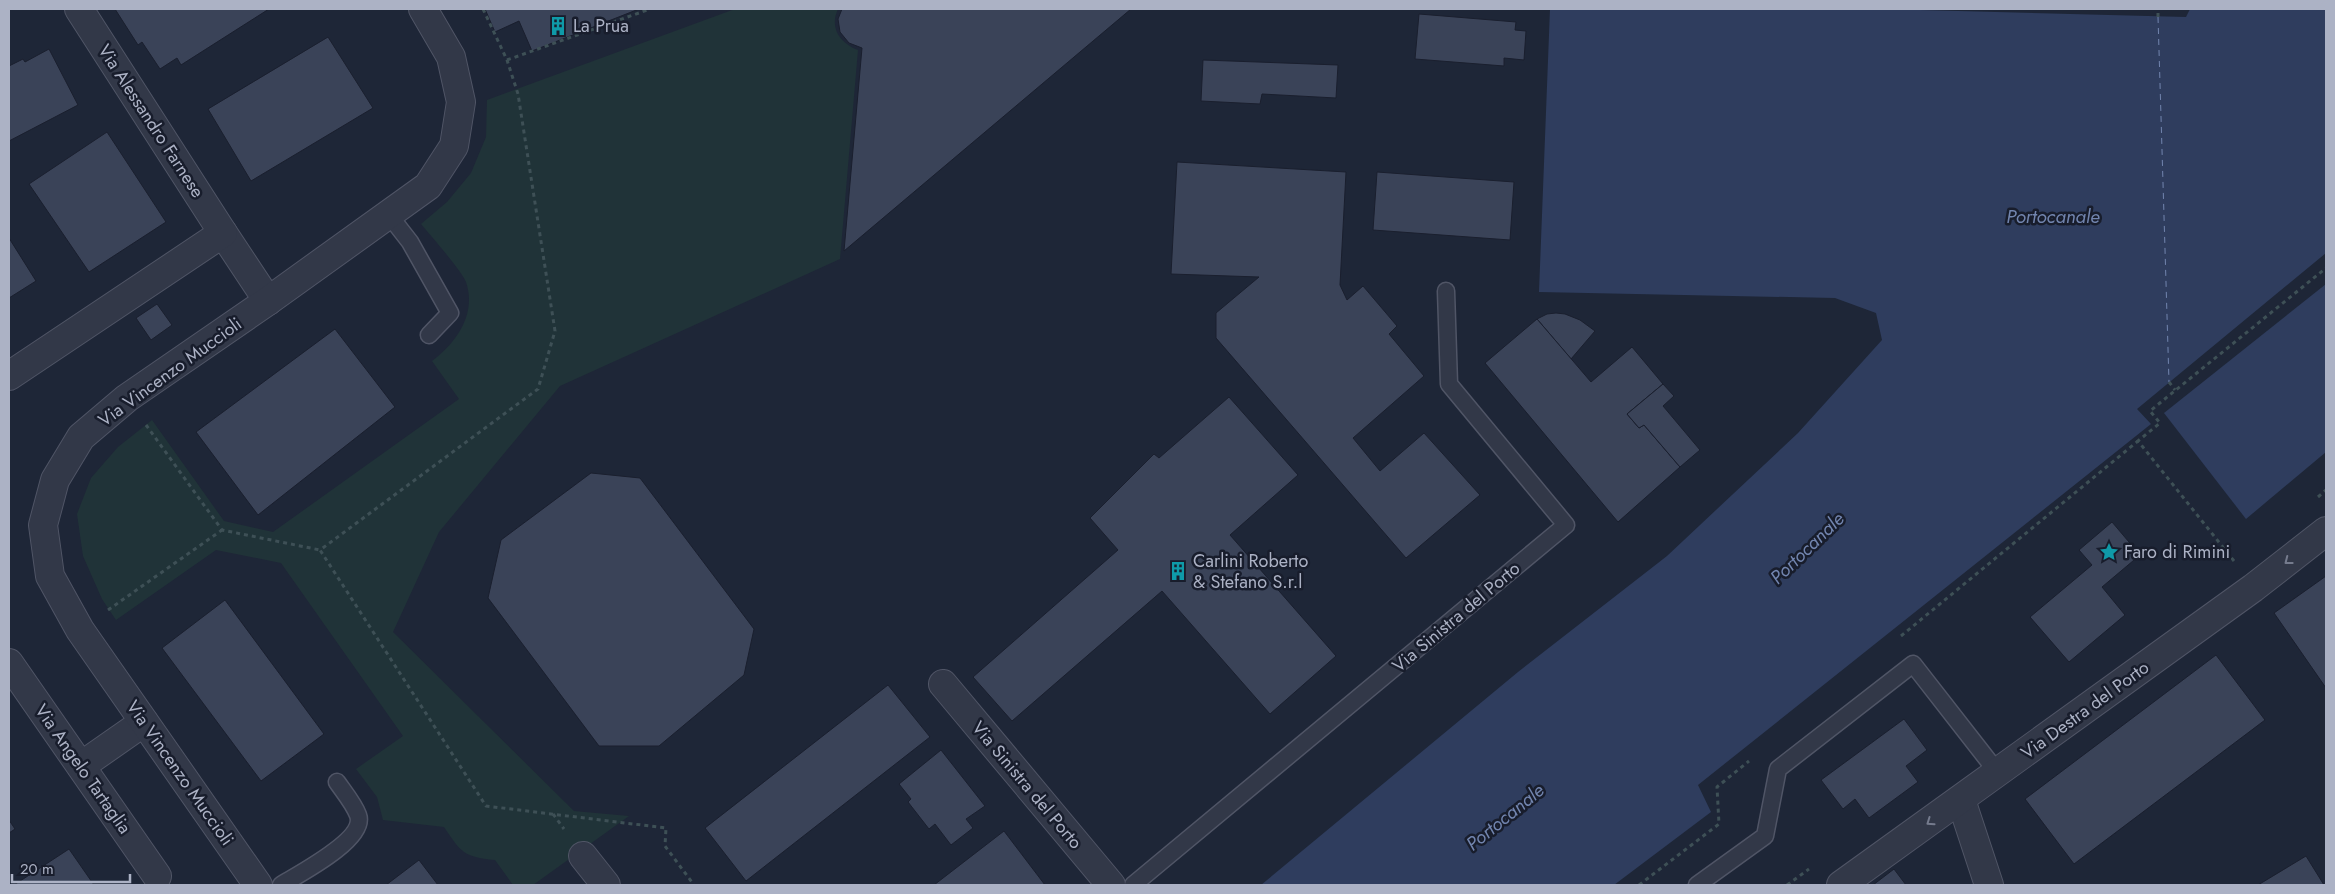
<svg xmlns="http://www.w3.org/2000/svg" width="2335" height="894" font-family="Jost,sans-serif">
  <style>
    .green { fill: #203338 }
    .water { fill: #2f3d5e }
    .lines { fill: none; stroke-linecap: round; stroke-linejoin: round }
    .ferry { stroke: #7285af; stroke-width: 1; stroke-dasharray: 6 5; stroke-linecap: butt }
    .building { fill: #3a4358; stroke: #1a1f2e }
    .service-casing { stroke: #505566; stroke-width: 19 }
    .minor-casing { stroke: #505566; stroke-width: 30 }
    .tertiary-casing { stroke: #505566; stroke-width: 30 }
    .path { stroke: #3e5056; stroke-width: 3; stroke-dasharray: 4 4; stroke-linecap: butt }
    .service { stroke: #323848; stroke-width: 16 }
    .minor { stroke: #323848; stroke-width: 28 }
    .tertiary { stroke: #323848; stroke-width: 28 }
    .oneway { stroke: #757b8d }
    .labels { text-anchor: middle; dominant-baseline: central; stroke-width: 5; stroke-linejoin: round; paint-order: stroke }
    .poi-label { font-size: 18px; fill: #acb2c5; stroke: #181d2c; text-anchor: start }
    .street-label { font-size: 18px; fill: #acb2c5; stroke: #181d2c }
    .water-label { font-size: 19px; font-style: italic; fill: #7285af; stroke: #181d2c }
  </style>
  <rect width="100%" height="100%" fill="#1e2637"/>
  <!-- green -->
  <path class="green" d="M735 9H838C829 28 840 43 858 50L840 259 560 386 439 532 393 632 574 811 629 816 533 885H513L495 860C463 857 461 852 444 827L383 820 377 797 356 769 403 736 281 563 216 550 116 620 102 599 83 556 77 514 91 478 118 447 152 420 224 521 273 532 459 399 432 361C456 343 477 314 466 282 461 270 431 236 421 224L447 202 471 173 486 137 487 100Z"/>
  <!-- water -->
  <g class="water">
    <polygon points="1550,9 1883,9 2186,17 2190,9 2326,9 2326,253 2137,409 2151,424 1698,785 1711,812 1614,885 1261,885 1518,672 1667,556 1798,433 1882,340 1876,313 1835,298 1539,292"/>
    <polygon points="2326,284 2326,452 2246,519 2164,413"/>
  </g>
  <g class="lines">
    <!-- ferry -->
    <polyline class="ferry" points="2158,17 2169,382"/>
  </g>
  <!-- building -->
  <g class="building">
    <polygon points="115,9 269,9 181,65 177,58 160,69 142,42 138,45"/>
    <polygon points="485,9 639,9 532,51 519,21 495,32"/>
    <polygon points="842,9 1131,9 844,251 862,48 849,43 840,32 838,19"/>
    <polygon points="1419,14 1516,22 1515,30 1526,31 1524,60 1504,58 1504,66 1415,59"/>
    <polygon points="328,37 373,108 251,181 208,109"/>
    <polygon points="49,49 78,105 9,141 9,66 23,59 25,62"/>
    <polygon points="1203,60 1338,65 1336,98 1262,94 1260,104 1201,101"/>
    <polygon points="107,132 166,222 89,272 29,184"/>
    <polygon points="1177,162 1346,172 1340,285 1347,300 1363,286 1397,326 1389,334 1424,376 1353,438 1380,471 1424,433 1480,495 1406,558 1216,338 1216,313 1259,277 1171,274"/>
    <polygon points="1377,172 1514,182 1510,240 1373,230"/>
    <polygon points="9,238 36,281 9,298"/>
    <polygon points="157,304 172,325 151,340 136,318"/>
    <polygon points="1556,313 1565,314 1580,320 1595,331 1571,359 1537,319 1547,314"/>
    <polygon points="1537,319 1591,382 1632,347 1663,384 1627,414 1639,428 1644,425 1680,467 1618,522 1485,363"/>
    <polygon points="335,329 395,407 258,515 196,432"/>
    <polygon points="1663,384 1674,396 1663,406 1700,450 1680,467 1644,425 1639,428 1627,414"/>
    <polygon points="1229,397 1298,475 1230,535 1336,656 1270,714 1162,591 1012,721 973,677 1118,550 1090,518 1154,454 1159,458"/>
    <polygon points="591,473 640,478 754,629 744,675 659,746 599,746 488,598 501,540"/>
    <polygon points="2112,522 2140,555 2102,587 2125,615 2069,662 2030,617 2092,565 2079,550"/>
    <polygon points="2326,576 2326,688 2274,613"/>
    <polygon points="225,600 324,734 261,781 162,648"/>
    <polygon points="2216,655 2265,720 2074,864 2025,799"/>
    <polygon points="888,685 930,737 746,881 705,828"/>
    <polygon points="1904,719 1927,750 1906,766 1918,782 1869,818 1855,799 1843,809 1821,780"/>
    <polygon points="941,750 985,806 966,819 973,828 951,845 935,824 929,829 908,802 911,799 899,784"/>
    <polygon points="9,820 15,829 9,833"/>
    <polygon points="1004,831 1045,885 934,885"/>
    <polygon points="69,849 94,885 14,885"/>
    <polygon points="2306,856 2324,885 2258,885"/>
    <polygon points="419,860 438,885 386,885"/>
    <polygon points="1894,869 1906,885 1873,885"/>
  </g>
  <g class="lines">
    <!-- service casing -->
    <g class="service-casing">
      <g id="service">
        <polyline points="389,215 410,242 450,313 429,335"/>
        <path d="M281 885C299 874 367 839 358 815 354 804 344 792 337 782"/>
        <polyline points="1133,885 1566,525 1449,384 1446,291"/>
        <polyline points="1697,885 1765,836 1778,769 1913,664 1998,773"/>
      </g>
    </g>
    <!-- minor casing -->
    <g class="minor-casing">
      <g id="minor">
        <polyline points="223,233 268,301"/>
        <polyline points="9,376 223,233 79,9"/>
        <polyline points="9,663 157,876"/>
        <polyline points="943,684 1111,885"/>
        <polyline points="81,766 144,722"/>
        <polyline points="1961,800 1989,885"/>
        <polyline points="583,856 606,885"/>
        <polyline points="258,885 80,630 50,576 43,525 55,480 81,437 127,398 268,301 428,186 454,146 461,102 451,57 423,9"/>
      </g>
    </g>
    <!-- tertiary casing -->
    <g class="tertiary-casing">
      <polyline id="tertiary" points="1841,885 2253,588 2326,531"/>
    </g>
    <!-- path -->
    <g class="path">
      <polyline points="483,9 507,60 518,94 555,331 538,389 320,550 486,806 666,828 665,846 694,885"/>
      <polyline points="2158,17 2158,9"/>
      <polyline points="507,60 650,9"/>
      <polyline points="2169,382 2175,390"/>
      <polyline points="146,425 222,530 320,550"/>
      <polyline points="2318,497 2326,490"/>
      <polyline points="2234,561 2138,441 2160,423 2150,411 2326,268"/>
      <polyline points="108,610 222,530"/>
      <polyline points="1901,636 2138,441"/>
      <polyline points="553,814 564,829"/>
      <polyline points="1639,885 1719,824 1717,787 1749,761"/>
      <polyline points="1787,885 1809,869"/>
    </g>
    <!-- service -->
    <use href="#service" class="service"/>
    <!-- minor -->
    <use href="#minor" class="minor"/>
    <!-- tertiary -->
    <use href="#tertiary" class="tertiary"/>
  </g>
  <!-- one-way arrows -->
  <defs><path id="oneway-chevron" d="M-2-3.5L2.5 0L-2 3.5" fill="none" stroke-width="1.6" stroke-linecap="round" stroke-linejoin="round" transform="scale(1.25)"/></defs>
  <g class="oneway">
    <use href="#oneway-chevron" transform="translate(2288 561) rotate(142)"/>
    <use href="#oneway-chevron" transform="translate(1930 822) rotate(145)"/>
  </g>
  <!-- icons -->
  <defs>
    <g id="building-bare" transform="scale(1.5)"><path d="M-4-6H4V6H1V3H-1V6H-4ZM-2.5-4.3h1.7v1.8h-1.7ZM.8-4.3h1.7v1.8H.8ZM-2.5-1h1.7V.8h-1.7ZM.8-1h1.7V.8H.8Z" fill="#0f9aa8" stroke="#181d2c" stroke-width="2.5" paint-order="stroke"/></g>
    <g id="sight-bare" transform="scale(1.5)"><path d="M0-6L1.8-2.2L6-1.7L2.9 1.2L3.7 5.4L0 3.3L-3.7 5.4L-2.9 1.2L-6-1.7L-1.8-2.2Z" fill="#0f9aa8" stroke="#181d2c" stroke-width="2.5" paint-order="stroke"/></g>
  </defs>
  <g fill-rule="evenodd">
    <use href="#building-bare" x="558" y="26"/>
    <use href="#sight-bare" x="2109" y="552"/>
    <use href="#building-bare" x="1178" y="571"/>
  </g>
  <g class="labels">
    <!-- poi labels -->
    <g class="poi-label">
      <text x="573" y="26">La Prua</text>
      <text x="2124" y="552">Faro di Rimini</text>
      <text x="1193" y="561">Carlini Roberto<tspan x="1193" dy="21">&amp; Stefano S.r.l</tspan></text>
    </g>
    <!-- street labels -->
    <g class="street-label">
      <text transform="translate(151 121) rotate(57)">Via Alessandro Farnese</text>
      <text transform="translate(170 372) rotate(-36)">Via Vincenzo Muccioli</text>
      <text transform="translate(1456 617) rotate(-40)">Via Sinistra del Porto</text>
      <text transform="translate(2085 710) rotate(-36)">Via Destra del Porto</text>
      <text transform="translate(83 769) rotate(55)">Via Angelo Tartaglia</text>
      <text transform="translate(180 773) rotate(55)">Via Vincenzo Muccioli</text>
      <text transform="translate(1027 785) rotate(50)">Via Sinistra del Porto</text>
    </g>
    <!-- water labels -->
    <g class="water-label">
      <text x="2053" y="216">Portocanale</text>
      <text transform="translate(1807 548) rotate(-44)">Portocanale</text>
      <text transform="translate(1505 817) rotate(-39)">Portocanale</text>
    </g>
  </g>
  <!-- border -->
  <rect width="2335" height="894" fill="none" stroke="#acb2c5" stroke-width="20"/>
  <!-- scale -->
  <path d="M12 874v8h118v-8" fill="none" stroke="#acb2c5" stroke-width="2.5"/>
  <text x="20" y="874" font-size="15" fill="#acb2c5" stroke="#181d2c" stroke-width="4" paint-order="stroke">20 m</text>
</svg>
